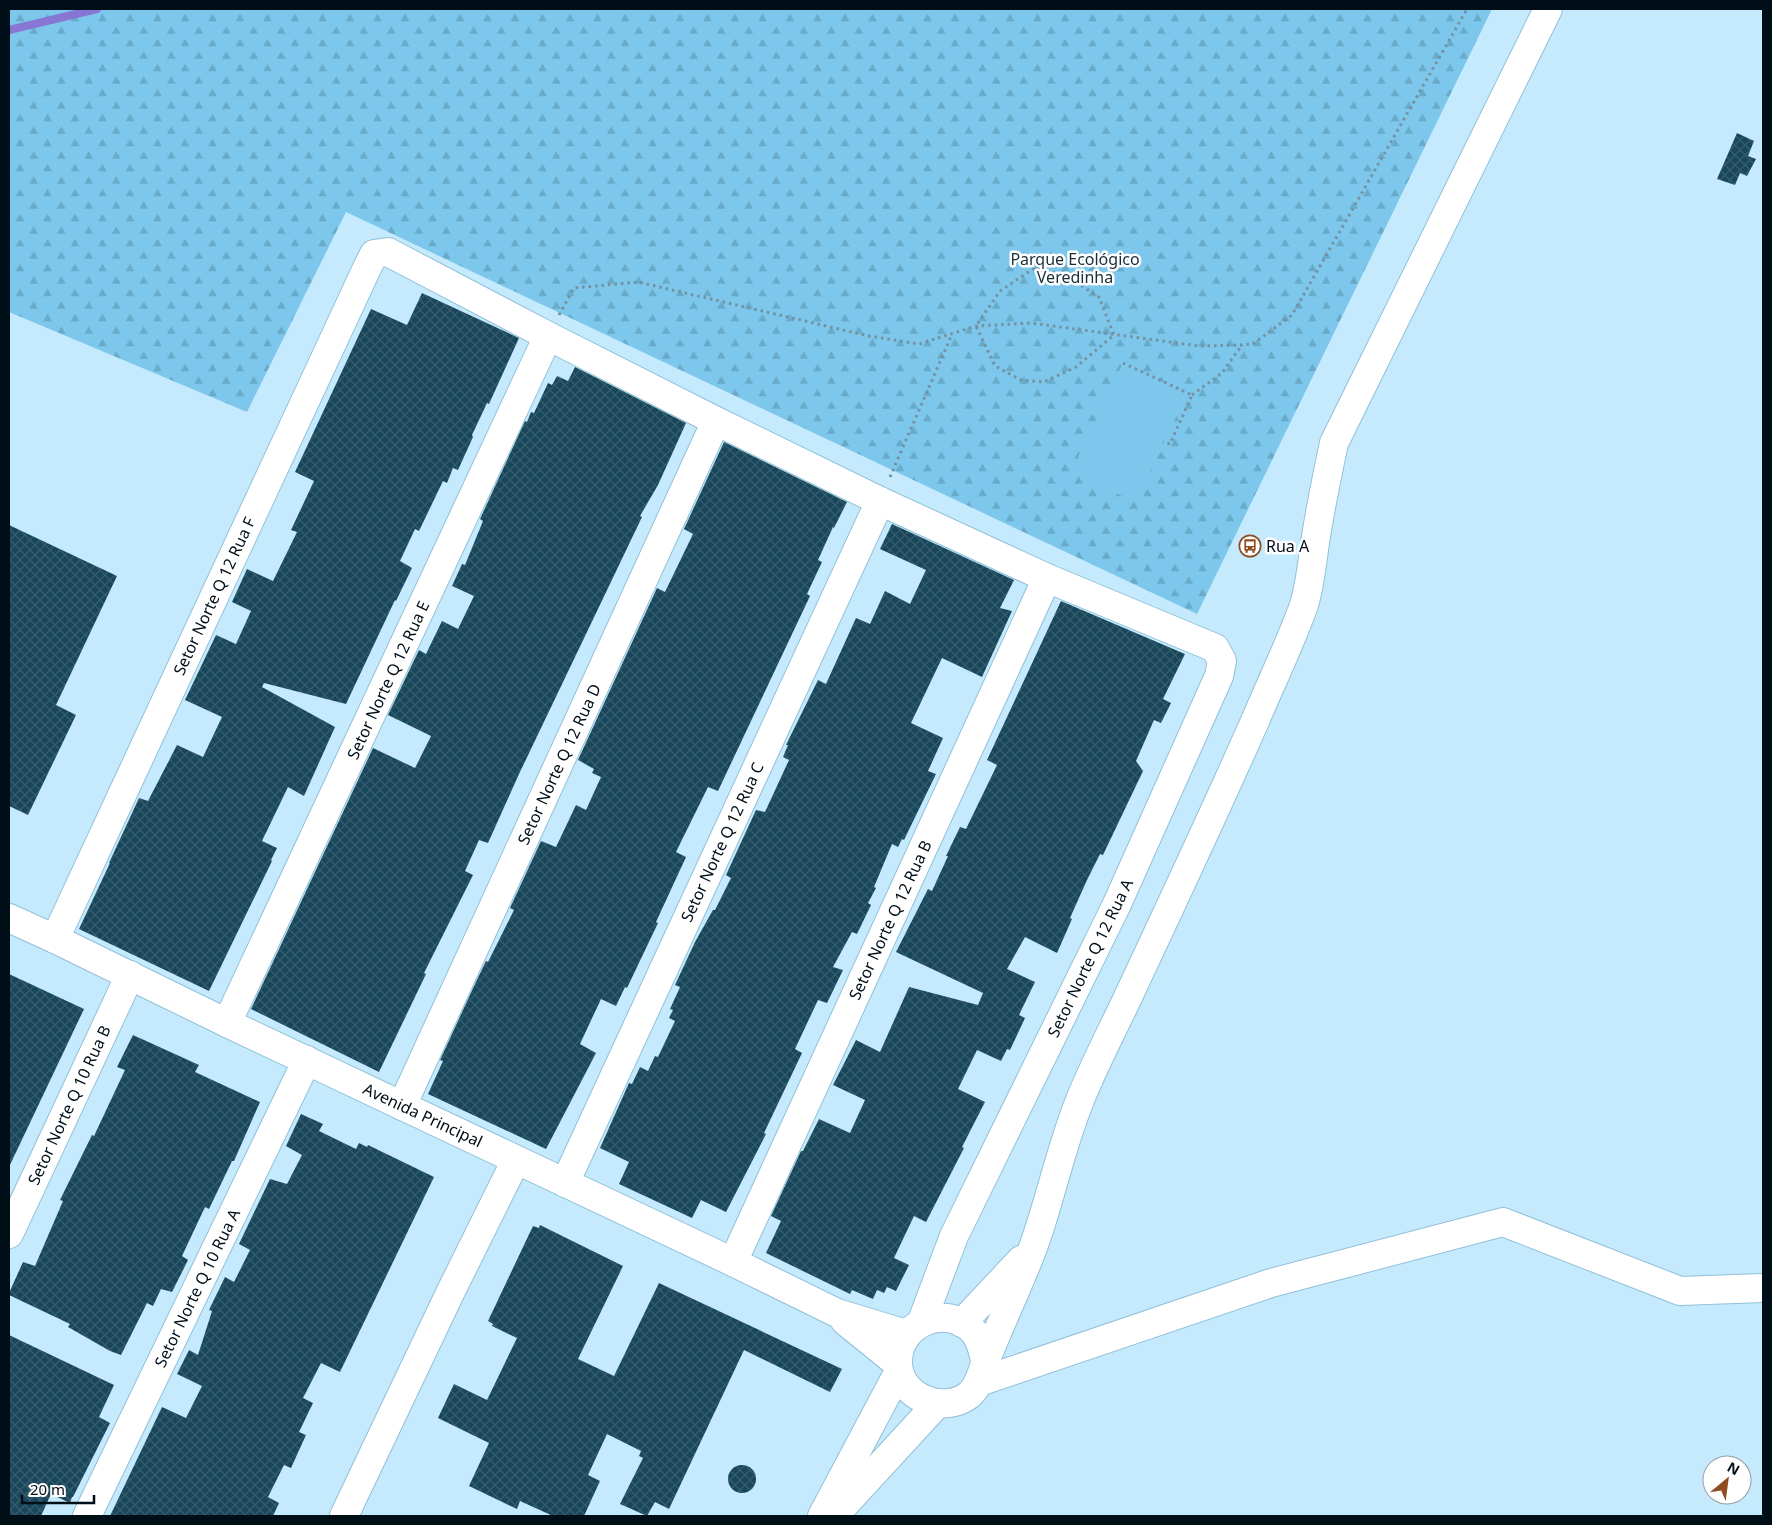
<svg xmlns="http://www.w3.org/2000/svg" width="1772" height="1525" font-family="'Noto Sans',sans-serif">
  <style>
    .forest { fill: url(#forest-firs) }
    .pitch { fill: #7cc7eb }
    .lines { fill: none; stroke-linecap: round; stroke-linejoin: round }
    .stream { stroke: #8776d3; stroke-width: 8 }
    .building { fill: url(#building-cross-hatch) }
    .minor-casing { stroke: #91c0d8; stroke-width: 30 }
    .path { stroke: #7591a0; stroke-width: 3; stroke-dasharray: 2.5 4; stroke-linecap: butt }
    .minor { stroke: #fff; stroke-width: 28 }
    .labels { text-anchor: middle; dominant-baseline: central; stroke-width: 5; stroke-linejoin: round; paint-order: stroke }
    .park-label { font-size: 16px; fill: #182e38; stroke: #fff }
    .poi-label { font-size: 16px; fill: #000e17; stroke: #fff; text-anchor: start }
    .street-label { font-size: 16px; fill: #000e17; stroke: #fff }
  </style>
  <defs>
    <pattern id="forest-firs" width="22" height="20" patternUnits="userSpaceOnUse" patternTransform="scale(1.25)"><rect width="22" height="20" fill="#7cc7eb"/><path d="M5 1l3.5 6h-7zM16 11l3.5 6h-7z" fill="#69aac9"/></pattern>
    <pattern id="building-cross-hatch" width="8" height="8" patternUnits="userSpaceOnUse" patternTransform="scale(1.25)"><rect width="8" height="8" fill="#18465a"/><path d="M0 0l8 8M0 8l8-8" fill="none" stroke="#375d6d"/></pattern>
  </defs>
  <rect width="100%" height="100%" fill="#c5eafe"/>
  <!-- forest -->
  <polygon class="forest" points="9,9 1492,9 1197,614 346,212 247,412 9,312"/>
  <!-- pitch -->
  <polygon class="pitch" points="1123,363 1187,394 1135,502 1071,472"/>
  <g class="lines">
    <!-- stream -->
    <polyline class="stream" points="9,30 97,9"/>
  </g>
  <!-- building -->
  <g class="building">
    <polygon points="1737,133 1754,141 1748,156 1756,159 1747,176 1740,173 1735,185 1717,179"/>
    <polygon points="422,293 519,338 489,404 487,403 472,435 473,437 458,470 453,468 447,483 443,481 419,531 415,529 400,561 412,568 396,601 395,600 346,704 264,683 262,687 335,727 304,796 288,787 262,841 277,848 271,860 272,861 209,991 79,929 110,863 109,863 139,798 148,801 177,745 203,757 222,717 185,700 216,635 236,644 251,611 232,602 247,569 273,581 297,532 291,530 314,481 295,472 371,309 407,325"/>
    <polygon points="575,367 686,423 658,485 640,516 642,517 519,774 488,843 479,840 465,871 473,875 424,973 426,974 379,1072 251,1009 373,748 415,768 431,736 388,715 419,650 426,654 442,621 458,629 474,596 452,586 462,564 465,565 483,521 480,519 525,421 527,422 531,412 534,413 548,383 552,385 557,376 568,381"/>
    <polygon points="724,442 847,502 834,528 833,527 818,560 822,562 807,594 810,596 718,791 708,787 676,852 686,857 656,922 658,923 627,988 625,987 616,1006 601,999 580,1044 596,1053 546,1149 428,1094 443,1061 440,1060 475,984 486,961 488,962 514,910 510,908 541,841 556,847 576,805 586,810 601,777 592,773 594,769 578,760 657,588 665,592 693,534 684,529"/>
    <polygon points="892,524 1014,580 1000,608 1012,611 982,677 942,658 911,723 943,738 928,771 936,774 904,840 902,839 898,847 892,844 874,887 876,888 868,903 871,905 857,934 852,932 833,967 843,970 827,1003 818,1000 795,1049 802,1053 764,1133 766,1134 726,1212 701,1200 692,1218 619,1184 629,1162 600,1148 629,1083 632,1084 640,1067 648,1071 655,1056 658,1057 675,1021 669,1018 673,1010 670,1009 680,987 675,985 695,942 713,910 715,910 731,878 726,875 756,810 765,812 789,760 783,757 788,745 786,745 818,680 826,684 856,618 870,624 885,591 910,604 926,570 880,549"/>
    <polygon points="9,525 117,576 56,705 76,715 28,815 9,806"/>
    <polygon points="1061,601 1185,654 1163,699 1171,703 1161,723 1154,720 1136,761 1143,771 1103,855 1100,854 1087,880 1070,918 1072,919 1057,953 1025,937 1007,969 1035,982 1019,1015 1025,1018 1010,1050 1007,1049 1001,1061 977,1050 958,1089 985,1102 962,1147 964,1148 926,1222 914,1216 894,1258 909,1265 896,1291 887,1287 884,1293 877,1290 873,1299 852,1290 850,1294 766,1253 781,1221 771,1216 801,1151 803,1151 819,1119 850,1133 865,1100 833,1085 856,1040 880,1052 909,987 978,1005 983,993 896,952 928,889 932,891 948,856 946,856 960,827 966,829 997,765 987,760"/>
    <polygon points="9,974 84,1009 9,1167"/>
    <polygon points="133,1035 199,1065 195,1072 260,1102 234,1161 232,1161 209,1209 205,1207 182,1256 188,1260 172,1292 161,1289 153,1306 147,1303 121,1355 110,1351 68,1327 70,1324 9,1295 9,1293 23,1262 35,1266 63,1201 60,1200 92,1135 94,1136 125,1070 117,1067"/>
    <polygon points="301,1114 323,1124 319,1131 356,1149 359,1143 367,1147 368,1145 434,1177 340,1372 321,1363 303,1398 313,1403 299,1432 306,1435 291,1468 284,1465 268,1497 279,1503 273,1516 110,1516 162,1407 186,1418 202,1386 177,1374 189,1350 198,1355 212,1311 209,1310 225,1277 234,1282 250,1250 239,1244 270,1179 287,1184 302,1155 286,1146"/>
    <polygon points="540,1225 623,1266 578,1359 614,1376 659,1283 842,1369 830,1392 744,1350 669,1509 655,1502 647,1516 620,1504 643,1458 639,1456 641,1451 607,1434 588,1475 600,1481 584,1516 553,1516 520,1501 517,1509 469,1486 489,1443 438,1418 454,1384 487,1400 517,1338 492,1326 493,1324 488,1321 533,1226 539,1228"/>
    <polygon points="9,1335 114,1385 99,1417 110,1423 73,1497 72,1497 70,1503 51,1494 41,1516 9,1516"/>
    <circle cx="742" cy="1479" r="14"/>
  </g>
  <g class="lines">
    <!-- minor casing -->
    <g class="minor-casing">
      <g id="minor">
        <polyline points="9,918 55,939 227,1023 733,1262 837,1313 906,1334"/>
        <polyline points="55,939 367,268 374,254 388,252 548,336 716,421 880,501 1047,578 1215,648 1222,661 1219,676 1117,904 954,1236 922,1321"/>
        <polyline points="227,1023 548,336"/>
        <polyline points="402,1106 716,421"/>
        <polyline points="565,1183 880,501"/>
        <polyline points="9,1234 130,975"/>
        <polyline points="733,1262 1047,578"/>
        <polyline points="845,1321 898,1364"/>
        <polyline points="962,1323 1021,1260"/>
        <path d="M985 1361C983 1351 981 1340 974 1332 947 1302 897 1323 898 1363 899 1397 943 1415 969 1395 982 1384 983 1364 990 1350 1004 1315 1021 1280 1034 1245 1051 1197 1061 1147 1080 1100 1094 1065 1112 1031 1128 997 1171 905 1214 814 1255 721 1271 683 1290 644 1304 605 1310 585 1312 563 1315 543 1320 509 1327 476 1334 443L1548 9"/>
        <polyline points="979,1382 1271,1283 1503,1222 1680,1291 1763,1288"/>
        <polyline points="87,1516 307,1060"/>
        <polyline points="344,1516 451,1291 516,1160"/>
        <polyline points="822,1516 899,1371"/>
        <polyline points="834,1516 937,1404"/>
      </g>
    </g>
    <!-- path -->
    <g class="path">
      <polygon points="1033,269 1065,275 1099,297 1114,335 1076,367 1044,382 1021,380 995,366 976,326 1000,291"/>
      <polyline points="559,315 574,288 638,282 869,336 919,344 976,326 1031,323 1199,346 1242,345 1253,344 1292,315 1467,9"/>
      <polyline points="1123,363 1192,395 1170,444 1163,442"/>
      <polyline points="1192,395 1222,373 1242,345"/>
      <polyline points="890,477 952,334"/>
    </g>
    <!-- minor -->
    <use href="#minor" class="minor"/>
  </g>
  <!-- icons -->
  <defs>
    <g id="bus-ring" transform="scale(1.125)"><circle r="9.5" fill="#fff" stroke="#904c20" stroke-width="1.5"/><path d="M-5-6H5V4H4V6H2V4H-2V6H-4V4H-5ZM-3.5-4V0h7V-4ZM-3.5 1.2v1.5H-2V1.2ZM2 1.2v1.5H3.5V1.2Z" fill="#904c20"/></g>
  </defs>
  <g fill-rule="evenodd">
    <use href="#bus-ring" x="1250" y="546"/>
  </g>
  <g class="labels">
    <!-- park labels -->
    <g class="park-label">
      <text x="1075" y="259">Parque Ecológico<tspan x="1075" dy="18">Veredinha</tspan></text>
    </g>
    <!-- poi labels -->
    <g class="poi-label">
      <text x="1266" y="546">Rua A</text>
    </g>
    <!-- street labels -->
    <g class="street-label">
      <text transform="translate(214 596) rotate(-65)">Setor Norte Q 12 Rua F</text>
      <text transform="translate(388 680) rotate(-65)">Setor Norte Q 12 Rua E</text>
      <text transform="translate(559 764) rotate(-65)">Setor Norte Q 12 Rua D</text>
      <text transform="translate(722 842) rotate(-65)">Setor Norte Q 12 Rua C</text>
      <text transform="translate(890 920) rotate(-65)">Setor Norte Q 12 Rua B</text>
      <text transform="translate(1090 958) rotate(-64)">Setor Norte Q 12 Rua A</text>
      <text transform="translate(69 1105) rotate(-65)">Setor Norte Q 10 Rua B</text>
      <text transform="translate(423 1115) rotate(25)">Avenida Principal</text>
      <text transform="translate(197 1288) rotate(-64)">Setor Norte Q 10 Rua A</text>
    </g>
  </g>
  <!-- border -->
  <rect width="1772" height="1525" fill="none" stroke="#000e17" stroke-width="20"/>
  <!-- north arrow -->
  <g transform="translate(1727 1480) rotate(29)"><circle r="24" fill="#ffffff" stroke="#999fa2"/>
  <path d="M0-4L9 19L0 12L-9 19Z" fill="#904c20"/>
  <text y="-8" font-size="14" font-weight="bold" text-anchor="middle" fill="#000e17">N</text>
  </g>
  <!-- scale -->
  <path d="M22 1495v8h72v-8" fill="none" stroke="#000e17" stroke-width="2.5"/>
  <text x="30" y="1495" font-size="15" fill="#000e17" stroke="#ffffff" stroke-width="4" paint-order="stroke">20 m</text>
</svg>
